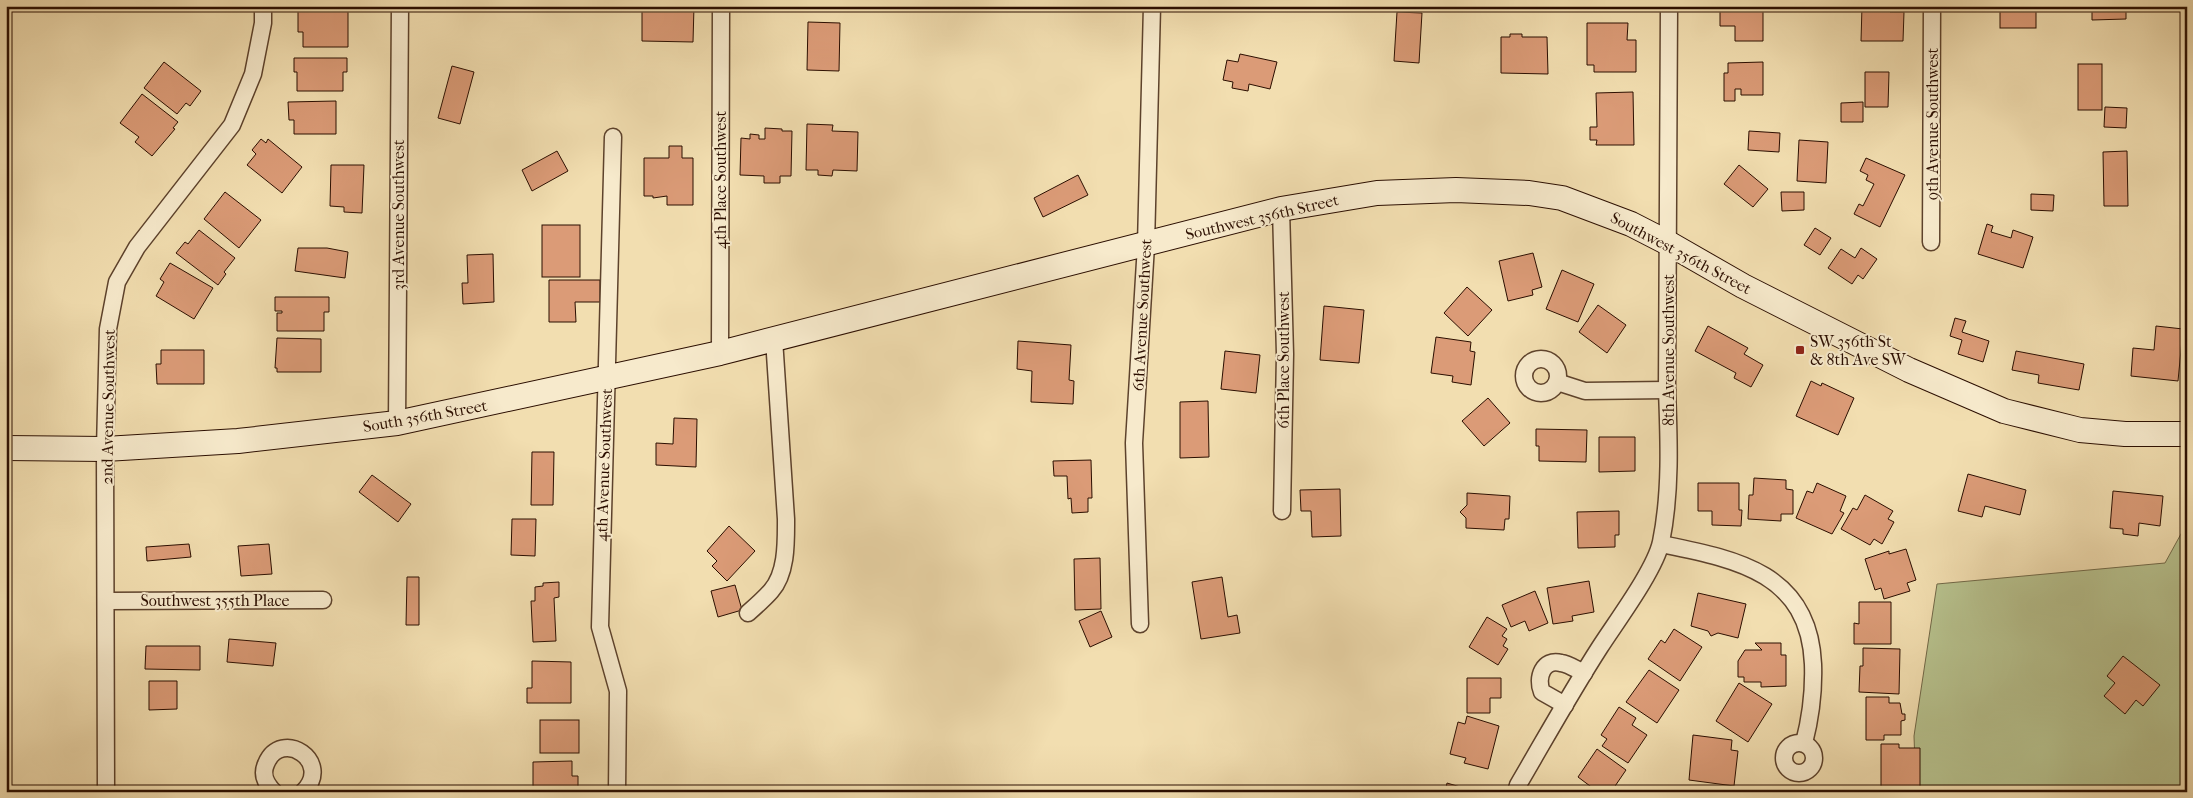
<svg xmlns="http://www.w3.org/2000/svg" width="2193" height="798" font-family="'IM FELL French Canon',serif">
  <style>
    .green { fill: #b7c28e; stroke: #716847 }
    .building { fill: #db9b77; stroke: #2b0e00 }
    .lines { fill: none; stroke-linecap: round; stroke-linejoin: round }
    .minor-casing { stroke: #5d422c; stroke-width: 19 }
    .secondary-casing { stroke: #2b0e00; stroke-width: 26 }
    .minor { stroke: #f7eacc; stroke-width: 16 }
    .secondary { stroke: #f7eacc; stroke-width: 24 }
    .poi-dot { fill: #8f2418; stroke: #f7eacc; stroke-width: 2 }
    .labels { text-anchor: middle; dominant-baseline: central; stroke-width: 4; stroke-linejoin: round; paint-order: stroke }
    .street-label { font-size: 16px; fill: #2b0e00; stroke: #f7eacc }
    .poi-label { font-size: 16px; fill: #2b0e00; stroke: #f7eacc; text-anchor: start }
  </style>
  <rect width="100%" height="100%" fill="#f2deb0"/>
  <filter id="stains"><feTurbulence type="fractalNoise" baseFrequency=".004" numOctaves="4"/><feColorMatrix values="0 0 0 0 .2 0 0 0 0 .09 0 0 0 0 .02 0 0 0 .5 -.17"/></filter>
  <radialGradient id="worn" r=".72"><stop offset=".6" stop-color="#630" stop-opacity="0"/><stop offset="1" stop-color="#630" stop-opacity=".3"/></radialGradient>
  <!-- green -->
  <polygon class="green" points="2187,523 2187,792 1916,792 1914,736 1937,584 2165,563"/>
  <!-- building -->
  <g class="building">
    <polygon points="298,6 348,6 348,47 303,47 303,32 298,32"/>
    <polygon points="642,6 694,6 693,42 642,41"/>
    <polygon points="1720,6 1763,6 1763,41 1735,41 1735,26 1720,26"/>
    <polygon points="1862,6 1890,6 1890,12 1904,12 1903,41 1861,41"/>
    <rect x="2000" y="6" width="36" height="22"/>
    <polygon points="2092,6 2126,6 2126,19 2092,20"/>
    <polygon points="1397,12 1422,13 1419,63 1394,61"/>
    <polygon points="808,22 840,23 839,71 807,70"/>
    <polygon points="1587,23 1628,23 1627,40 1636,40 1636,72 1594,72 1594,65 1587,65"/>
    <polygon points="1510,34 1522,34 1522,37 1547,37 1548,74 1501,73 1501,37 1510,37"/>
    <polygon points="1240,54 1277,62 1270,89 1249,84 1248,91 1232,88 1233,82 1223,80 1227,60 1238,62"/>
    <polygon points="294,58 347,58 347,72 343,72 343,91 297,91 297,72 294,72"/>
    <polygon points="164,62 201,91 190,106 186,103 177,114 144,88"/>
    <polygon points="1763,62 1763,95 1741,95 1741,89 1735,89 1735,101 1724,101 1724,73 1728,73 1728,63"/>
    <rect x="2078" y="64" width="24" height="46"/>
    <polygon points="452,66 474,72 460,124 438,118"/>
    <polygon points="1865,72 1889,72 1888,107 1865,107"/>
    <polygon points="1633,92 1634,145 1596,145 1597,140 1590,140 1590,127 1597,127 1596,93"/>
    <polygon points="142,94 178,122 173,128 175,129 152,156 135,142 139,137 120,123"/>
    <polygon points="336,101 336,134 294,134 294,120 289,120 288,102"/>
    <polygon points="1863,102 1863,122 1841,122 1841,103"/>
    <polygon points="2105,107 2127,108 2126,128 2104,127"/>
    <polygon points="807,124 833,125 832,131 858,132 857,171 833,170 832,176 818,175 818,170 806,170"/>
    <polygon points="765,128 782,129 782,131 792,131 791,176 780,176 780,183 764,183 764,176 740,175 741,138 750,139 750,134 759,135 759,139 765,139"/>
    <polygon points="1749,131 1780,133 1779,152 1748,150"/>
    <polygon points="261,139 266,143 268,139 302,167 282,193 247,165 256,154 252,150"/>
    <polygon points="1799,140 1828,142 1826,183 1797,181"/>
    <polygon points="669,146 682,146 682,158 693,158 693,205 667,205 667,196 653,198 653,196 644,196 644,158 669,158"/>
    <polygon points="557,151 568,171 532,191 522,170"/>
    <polygon points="2127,151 2128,206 2104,206 2103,152"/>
    <polygon points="1866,158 1905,175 1880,227 1854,214 1859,204 1863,206 1874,184 1866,180 1868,175 1860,171"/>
    <polygon points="331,165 364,165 362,213 344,212 344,207 330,206"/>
    <polygon points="1739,165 1768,189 1753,207 1724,184"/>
    <polygon points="1078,175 1088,195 1043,217 1034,198"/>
    <polygon points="225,192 261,220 239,248 204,219"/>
    <polygon points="1781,192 1804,192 1804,210 1782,211"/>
    <polygon points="2031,194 2054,195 2053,211 2031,210"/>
    <polygon points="1987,224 1993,226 1991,232 2011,238 2013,230 2033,237 2023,268 1978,254"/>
    <rect x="542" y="225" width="38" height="52"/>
    <polygon points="1815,228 1831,238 1820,255 1804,245"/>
    <polygon points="199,230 235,258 224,272 226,274 218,285 176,253 185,242 188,244"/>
    <polygon points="298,248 327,248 348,252 345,278 295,271"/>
    <polygon points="1861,248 1877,259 1863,279 1858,275 1852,284 1828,268 1841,249 1855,258"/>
    <polygon points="1533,253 1542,287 1532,290 1533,295 1508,301 1499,261"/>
    <polygon points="493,254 494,302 463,304 462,283 468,283 467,255"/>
    <polygon points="170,263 213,288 194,319 156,296 164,282 160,279"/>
    <polygon points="1562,270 1594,284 1578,322 1546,309"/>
    <polygon points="549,280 600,280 600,302 575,302 576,322 549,322"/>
    <polygon points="1467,287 1492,310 1468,336 1444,313"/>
    <polygon points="275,297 329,297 329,312 324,312 324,331 277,331 277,313 282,313 282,311 275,311"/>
    <polygon points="1598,305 1626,325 1607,353 1579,332"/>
    <polygon points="1324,306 1364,310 1359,363 1320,360"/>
    <polygon points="1955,318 1966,321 1962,332 1989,341 1983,362 1958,354 1962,340 1950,336"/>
    <polygon points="1708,326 1748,348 1744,354 1763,365 1751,387 1734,378 1736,373 1695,351"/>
    <polygon points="2156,326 2183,329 2178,381 2131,376 2133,348 2154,350"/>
    <polygon points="1436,337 1471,342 1470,351 1475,352 1471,385 1452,382 1453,376 1431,373"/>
    <polygon points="277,338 321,339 321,372 277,372 277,368 275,368"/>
    <polygon points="1018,341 1071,345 1069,380 1074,381 1073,404 1031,402 1032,371 1017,369"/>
    <polygon points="161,350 204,350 204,384 157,384 156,364 161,364"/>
    <polygon points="1225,351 1260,355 1256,393 1221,389"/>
    <polygon points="2016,351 2084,364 2079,390 2038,383 2039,375 2012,370"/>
    <polygon points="1811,381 1821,386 1822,383 1854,398 1838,435 1796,416"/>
    <polygon points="1488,398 1510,423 1484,446 1462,421"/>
    <polygon points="1208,401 1209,457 1180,458 1180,402"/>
    <polygon points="674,418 697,419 696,467 656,465 656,443 673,444"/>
    <polygon points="1536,429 1587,430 1586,462 1539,461 1539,446 1536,446"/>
    <polygon points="1599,437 1635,437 1635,471 1599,472"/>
    <polygon points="532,452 554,452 553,505 531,505"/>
    <polygon points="1091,460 1092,498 1088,498 1088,512 1072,513 1071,498 1068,499 1067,476 1054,476 1053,461"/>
    <polygon points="1968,474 2026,490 2020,515 1985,506 1982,517 1958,511"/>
    <polygon points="372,475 411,504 398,522 359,492"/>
    <polygon points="1754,478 1786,480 1786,489 1793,490 1793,514 1781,514 1781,521 1748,519 1749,495 1753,495"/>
    <polygon points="1698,483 1739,483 1739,510 1742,510 1741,526 1712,525 1712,511 1698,511"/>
    <polygon points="1817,483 1846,496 1840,511 1844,513 1832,534 1796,518 1807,491 1813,493"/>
    <polygon points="1340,489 1341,536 1312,537 1311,511 1301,511 1300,490"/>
    <polygon points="2113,491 2163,496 2160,526 2139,523 2138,536 2123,534 2123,529 2110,528"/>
    <polygon points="1467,493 1510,496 1509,519 1505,519 1504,530 1466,528 1466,518 1460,512 1467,505"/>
    <polygon points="1865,495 1893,511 1888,519 1894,522 1882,544 1874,539 1870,545 1841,529 1853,508 1857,510"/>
    <polygon points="1619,511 1619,535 1615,535 1615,547 1578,548 1577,512"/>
    <polygon points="512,519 536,519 535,556 511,555"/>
    <polygon points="729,526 755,551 727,581 712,566 717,561 707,551"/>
    <polygon points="189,544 191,557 147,561 146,547"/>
    <polygon points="269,544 272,574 241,576 238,546"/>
    <polygon points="1906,549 1916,580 1907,583 1910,591 1884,599 1881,588 1875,590 1865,559 1889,551 1889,554"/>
    <polygon points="1100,558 1101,609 1075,610 1074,559"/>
    <polygon points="407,577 419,577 419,625 406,625"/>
    <polygon points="1222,577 1228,617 1237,615 1240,633 1201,639 1192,582"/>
    <polygon points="1589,581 1594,612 1572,616 1573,621 1553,624 1547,588"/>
    <polygon points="559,582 559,597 554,598 556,641 533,642 531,601 535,601 535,587 543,586 543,583"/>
    <polygon points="735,585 742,610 718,617 711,591"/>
    <polygon points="1535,591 1548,623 1529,631 1525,621 1511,627 1502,605"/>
    <polygon points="1698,593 1746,604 1738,638 1718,633 1711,636 1708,631 1691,626"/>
    <polygon points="1859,602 1891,602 1891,644 1854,644 1854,623 1859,624"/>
    <polygon points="1101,611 1112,637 1090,647 1079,621"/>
    <polygon points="1487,617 1507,629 1502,636 1507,639 1503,646 1508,649 1498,665 1469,647"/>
    <polygon points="1674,629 1702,647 1680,681 1648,659 1661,640 1665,643"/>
    <polygon points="229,639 276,643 273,666 227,662"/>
    <polygon points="1755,643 1781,643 1781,655 1786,655 1786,686 1761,687 1761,682 1744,682 1744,677 1738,677 1738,661 1745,650 1762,650"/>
    <polygon points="146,646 200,646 200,670 145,669"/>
    <polygon points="1863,648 1900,649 1899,694 1859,692 1860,666 1863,666"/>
    <polygon points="2123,656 2160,685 2143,706 2136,700 2125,714 2104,696 2115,683 2107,676"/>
    <polygon points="532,661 571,662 571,703 527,703 527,688 532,688"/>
    <polygon points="1649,670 1679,690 1657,723 1626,702"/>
    <polygon points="1467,678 1501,678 1501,698 1490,698 1490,713 1467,713"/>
    <polygon points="149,681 177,681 177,709 149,710"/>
    <polygon points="1739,683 1772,704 1748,742 1716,721"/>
    <polygon points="1866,697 1889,697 1889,703 1900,703 1902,714 1905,714 1905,720 1901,721 1901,735 1884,735 1884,740 1866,740"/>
    <polygon points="1619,707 1636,718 1632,725 1647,735 1628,763 1602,746 1607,739 1601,735"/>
    <polygon points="1467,716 1499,726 1488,769 1464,763 1466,758 1450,754 1458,722 1465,724"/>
    <rect x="540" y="720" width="39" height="33"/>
    <polygon points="1693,735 1732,740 1731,750 1738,751 1734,786 1689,780"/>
    <polygon points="1881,744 1899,744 1899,748 1920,748 1920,787 1881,788"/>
    <polygon points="1597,749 1626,770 1611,792 1598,792 1578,777"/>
    <polygon points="572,761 572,776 578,776 578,792 533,792 533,762"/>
    <polygon points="1447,783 1467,789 1466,792 1436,792 1437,789 1445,792"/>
  </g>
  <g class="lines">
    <!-- minor casing -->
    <g class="minor-casing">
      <g id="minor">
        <polyline points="613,137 600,627 618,691 617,792"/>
        <polyline points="1281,209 1285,354 1282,511"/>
        <polyline points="1931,242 1932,6"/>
        <polyline points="720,353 721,6"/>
        <circle cx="1541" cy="376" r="17"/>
        <polyline points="1557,382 1585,391 1667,390"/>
        <polyline points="397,423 400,6"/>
        <path d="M1661 544C1735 559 1809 572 1813 664 1814 692 1811 716 1804 743"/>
        <polyline points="107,601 323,600"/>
        <path d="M748 613C756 606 764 599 771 591 787 573 786 542 786 519L774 339"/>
        <polyline points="1140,624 1134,443 1146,245 1152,6"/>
        <path d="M1565 705 1542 692C1536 678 1543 658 1561 663 1569 664 1577 670 1584 673"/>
        <circle cx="1799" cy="758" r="15"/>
        <polyline points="106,792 105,449 108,329 117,282 137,247 232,125 253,74 263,23 263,6"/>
        <path d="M274 792C266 784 261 775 266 764 281 727 334 762 303 792"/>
        <path d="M1516 792 1518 785C1545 739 1571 692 1600 647 1616 622 1655 570 1661 542 1671 493 1669 440 1667 390L1669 6"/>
      </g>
    </g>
    <!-- secondary casing -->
    <g class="secondary-casing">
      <polyline id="secondary" points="6,448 105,449 238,441 397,423 720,353 1281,209 1377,193 1456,190 1529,193 1562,198 1631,224 1668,243 1743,286 1909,370 2004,411 2080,430 2125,434 2187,434"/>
    </g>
    <!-- minor -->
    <use href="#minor" class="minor"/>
    <!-- secondary -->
    <use href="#secondary" class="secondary"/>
  </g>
  <!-- markers -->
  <rect class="poi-dot" x="1795" y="345" width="10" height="10" rx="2.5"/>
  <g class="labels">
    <!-- street labels -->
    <g class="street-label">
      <text transform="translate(1932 124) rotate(-90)">9th Avenue Southwest</text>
      <text transform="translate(720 180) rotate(-90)">4th Place Southwest</text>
      <text transform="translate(398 215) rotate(-90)">3rd Avenue Southwest</text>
      <text transform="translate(1262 217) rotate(-13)">Southwest 356th Street</text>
      <text transform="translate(1681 253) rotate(28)">Southwest 356th Street</text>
      <text transform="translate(1142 315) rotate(-87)">6th Avenue Southwest</text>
      <text transform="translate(1668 350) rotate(-90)">8th Avenue Southwest</text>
      <text transform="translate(1283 360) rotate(-90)">6th Place Southwest</text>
      <text transform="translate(108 407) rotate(-89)">2nd Avenue Southwest</text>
      <text transform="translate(425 416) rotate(-10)">South 356th Street</text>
      <text transform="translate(604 465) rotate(-88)">4th Avenue Southwest</text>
      <text x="215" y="600">Southwest 355th Place</text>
    </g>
    <!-- poi labels -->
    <g class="poi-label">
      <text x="1810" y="341">SW 356th St<tspan x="1810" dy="18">&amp; 8th Ave SW</tspan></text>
    </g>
  </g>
  <!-- margin -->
  <rect width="2193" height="798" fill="none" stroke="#f2deb0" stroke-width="25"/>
  <rect x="8" y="8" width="2178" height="783" fill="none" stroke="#2b0e00" stroke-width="2.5"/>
  <rect x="12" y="12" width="2168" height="773" fill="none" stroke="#2b0e00"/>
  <rect width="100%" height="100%" filter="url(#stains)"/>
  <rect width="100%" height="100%" fill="url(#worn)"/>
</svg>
